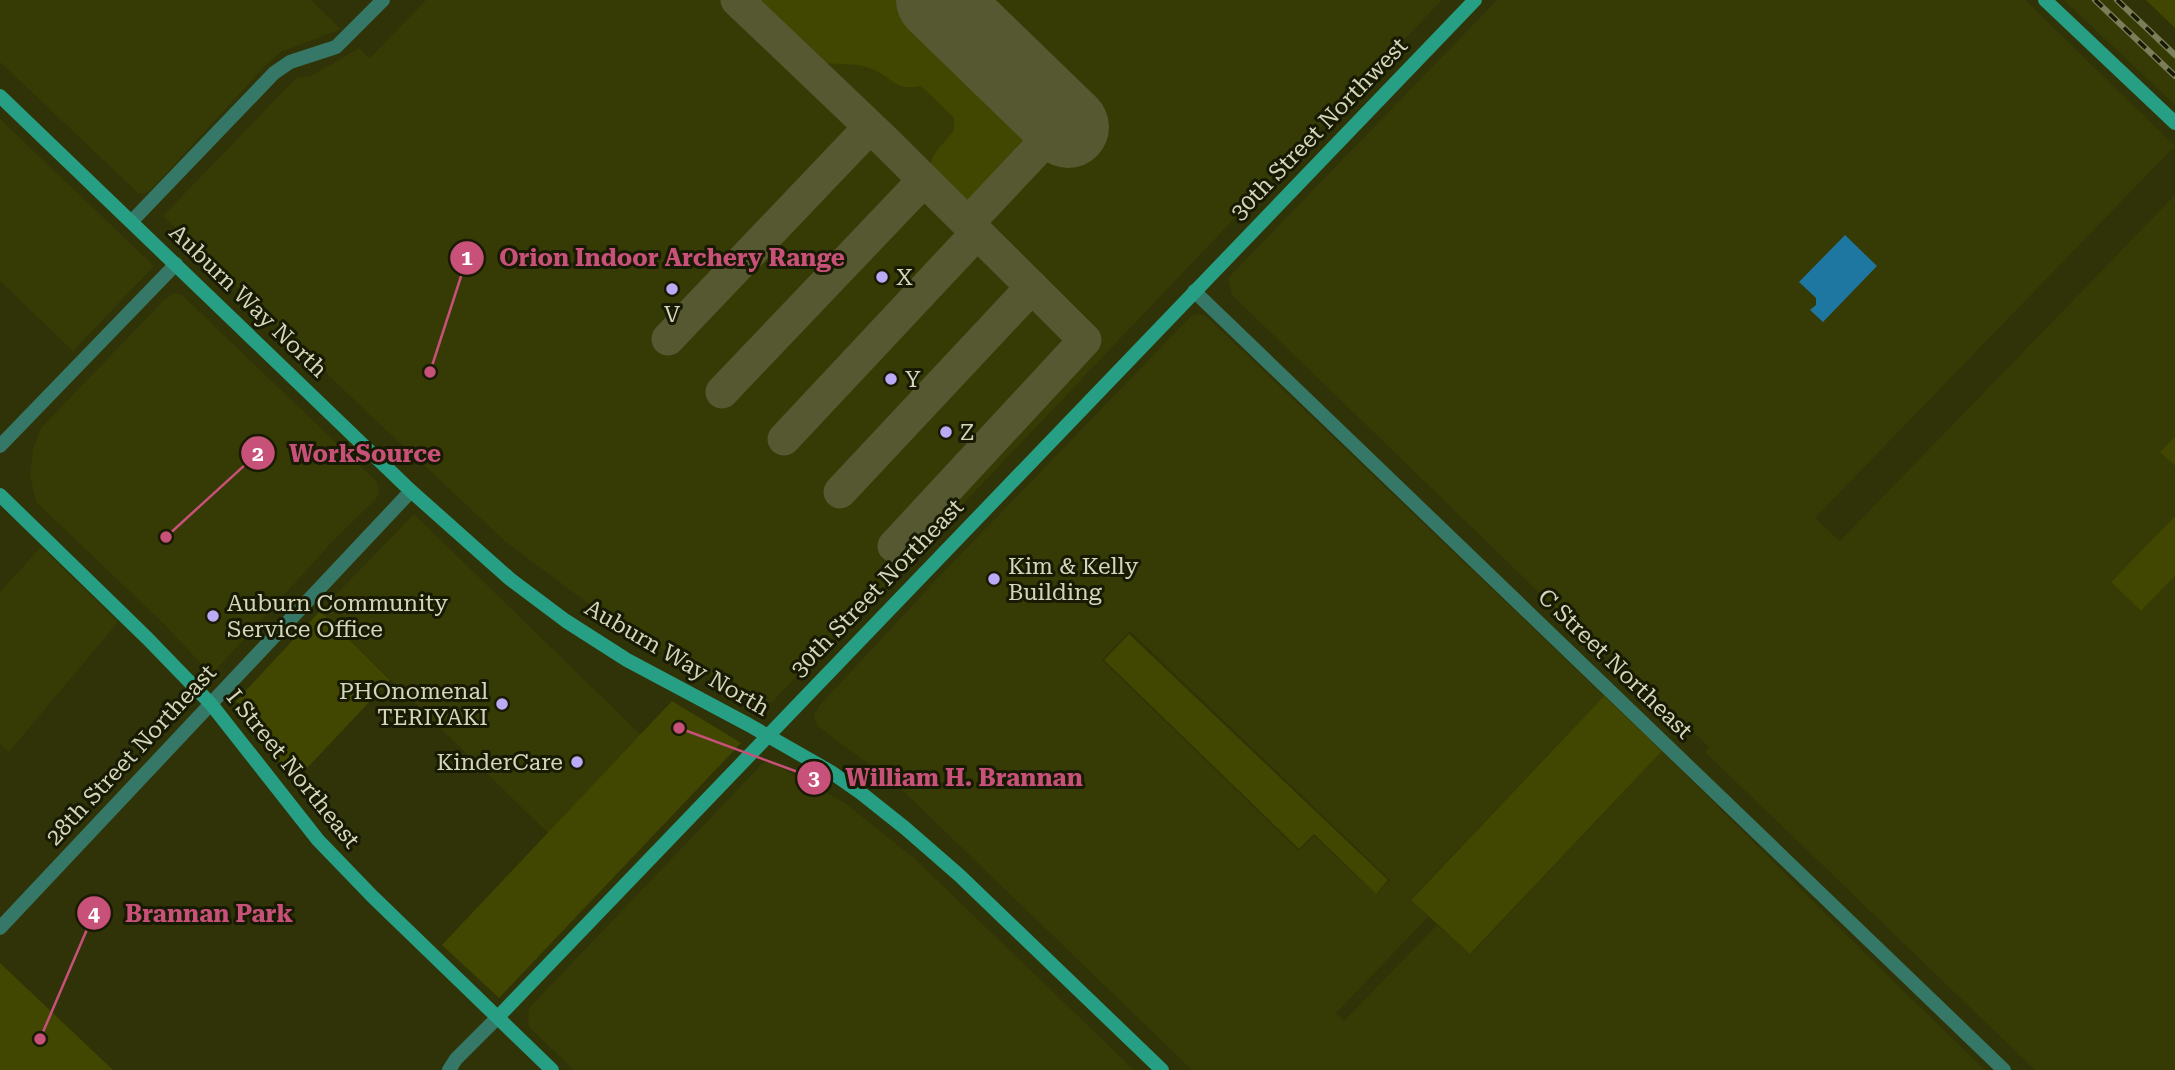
<svg xmlns="http://www.w3.org/2000/svg" width="2175" height="1070" font-family="'Roboto Serif',serif">
  <style>
    .built { fill: #363a04; fill-rule: evenodd }
    .green { fill: #414600 }
    .water { fill: #1e77a0 }
    .lines { fill: none; stroke-linecap: round; stroke-linejoin: round }
    .taxiway { stroke: #555830; stroke-width: 33 }
    .runway { stroke: #555830; stroke-width: 82 }
    .street { stroke: #367867; stroke-width: 14 }
    .secondary { stroke: #279f85; stroke-width: 14 }
    .rail-casing { stroke: #7a7e59; stroke-width: 6 }
    .rail { stroke: #181a04; stroke-width: 3.5; stroke-dasharray: 10; stroke-linecap: butt }
    .poi-dot { fill: #bbaaf6; stroke: #181a04; stroke-width: 2.5 }
    .labels { text-anchor: middle; dominant-baseline: central; stroke-width: 6; stroke-linejoin: round; paint-order: stroke }
    .street-label { font-size: 23px; fill: #d3d7ba; stroke: #181a04 }
    .poi-label { font-size: 23px; fill: #d3d7ba; stroke: #181a04; text-anchor: start }
    .leader { fill: none; stroke: #c75178; stroke-width: 2.5 }
    .callout-dot { fill: #c75178; stroke: #181a04; stroke-width: 2.5 }
    .mark-label { font-size: 21px; text-anchor: middle; font-weight: bold; fill: #fff }
    .callout-label { font-size: 24px; text-anchor: middle; font-weight: bold; fill: #c75178; stroke: #181a04; stroke-width: 6; stroke-linejoin: round; paint-order: stroke }
  </style>
  <rect width="100%" height="100%" fill="#303307"/>
  <!-- built -->
  <g class="built">
    <polygon points="0,0 311,0 341,29 281,52 266,65 151,190 144,194 138,193 0,62"/>
    <polygon points="426,0 1442,0 885,586 772,702 763,704 655,645 601,613 506,542 370,415 163,216 296,78 311,76 359,48 370,58"/>
    <polygon points="1497,0 2025,0 2175,146 1815,518 1840,541 2175,195 2175,437 2161,452 2175,466 2175,516 2111,582 2141,611 2175,576 2175,1070 2035,1070 1705,752 1709,747 1590,633 1585,637 1232,295 1228,278"/>
    <polygon points="2064,0 2122,0 2175,51 2175,105"/>
    <polygon points="0,119 154,266 73,351 0,281"/>
    <polygon points="174,293 181,294 377,482 379,493 376,499 333,541 213,673 208,671 163,623 36,502 30,475 33,449 41,428 163,301"/>
    <path d="M1198 314 1206 316 1604 696 1411 899 1429 916 1336 1013 1344 1021 1437 925 1471 954 1662 751 1889 977 1985 1070H1192L897 785 819 727 815 722 814 715 820 705 935 581 1191 316ZM1130 631 1390 880 1376 894 1314 836 1299 851 1102 660Z"/>
    <polygon points="414,514 641,735 548,833 320,611"/>
    <polygon points="41,547 118,622 9,752 0,744 0,592"/>
    <polygon points="768,761 845,803 915,859 1134,1070 574,1070 529,1027 528,1018 529,1008 761,765"/>
  </g>
  <!-- green -->
  <g class="green">
    <path d="M747 0H903L1040 134C1023 164 994 192 964 209 946 198 922 181 933 157 938 147 948 139 954 130V118L921 86C896 91 896 81 876 71 858 61 835 66 815 62Z"/>
    <polygon points="2146,0 2175,0 2175,28"/>
    <polygon points="2175,437 2175,466 2160,452"/>
    <polygon points="2175,516 2175,576 2141,611 2111,582"/>
    <polygon points="320,611 390,680 293,783 236,701"/>
    <polygon points="1129,634 1388,880 1376,894 1314,834 1299,849 1104,660"/>
    <polygon points="1604,696 1662,751 1470,954 1411,900"/>
    <polygon points="672,701 741,743 499,998 442,945"/>
    <polygon points="0,963 113,1070 0,1070"/>
  </g>
  <!-- water -->
  <polygon class="water" points="1845,235 1877,266 1823,322 1810,310 1816,305 1816,298 1799,282"/>
  <g class="lines">
    <!-- taxiway -->
    <g class="taxiway">
      <polyline points="737,0 886,142 1085,340 894,546"/>
      <polyline points="968,223 1063,122"/>
      <polyline points="668,339 870,127"/>
      <polyline points="722,392 924,180"/>
      <polyline points="784,439 977,233"/>
      <polyline points="840,492 1032,287"/>
    </g>
    <!-- runway -->
    <polyline class="runway" points="937,0 1068,127"/>
    <!-- street -->
    <g class="street">
      <polyline points="132,221 274,73 290,62 336,47 383,0"/>
      <polyline points="1194,291 2004,1070"/>
      <polyline points="0,446 176,264"/>
      <polyline points="0,928 411,491"/>
      <polyline points="449,1070 456,1059 498,1017"/>
    </g>
    <!-- secondary -->
    <g class="secondary">
      <polyline points="2045,0 2175,123"/>
      <polyline points="0,96 411,491 510,579 566,621 627,660 749,725 831,772 861,793 905,828 959,875 1162,1070"/>
      <polyline points="0,495 147,638 211,704 318,840 372,896 552,1070"/>
      <polyline points="498,1017 1475,0"/>
    </g>
    <!-- rail casing -->
    <g class="rail-casing">
      <g id="rail">
        <polyline points="2095,0 2175,76"/>
        <polyline points="2117,0 2175,55"/>
      </g>
    </g>
    <!-- rail -->
    <use href="#rail" class="rail"/>
  </g>
  <!-- markers -->
  <g class="poi-dot">
    <circle cx="882" cy="277" r="7"/>
    <circle cx="672" cy="289" r="7"/>
    <circle cx="891" cy="379" r="7"/>
    <circle cx="946" cy="432" r="7"/>
    <circle cx="994" cy="579" r="7"/>
    <circle cx="213" cy="616" r="7"/>
    <circle cx="502" cy="704" r="7"/>
    <circle cx="577" cy="762" r="7"/>
  </g>
  <g class="labels">
    <!-- street labels -->
    <g class="street-label">
      <text transform="translate(1319 129) rotate(-46)">30th Street Northwest</text>
      <text transform="translate(248 301) rotate(44)">Auburn Way North</text>
      <text transform="translate(877 588) rotate(-46)">30th Street Northeast</text>
      <text transform="translate(677 658) rotate(30)">Auburn Way North</text>
      <text transform="translate(1615 664) rotate(44)">C Street Northeast</text>
      <text transform="translate(131 755) rotate(-47)">28th Street Northeast</text>
      <text transform="translate(293 769) rotate(51)">I Street Northeast</text>
    </g>
    <!-- poi labels -->
    <g class="poi-label">
      <text x="896" y="277">X</text>
      <text x="672" y="314" text-anchor="middle">V</text>
      <text x="905" y="379">Y</text>
      <text x="960" y="432">Z</text>
      <text x="1008" y="566">Kim &amp; Kelly<tspan x="1008" dy="26">Building</tspan></text>
      <text x="227" y="603">Auburn Community<tspan x="227" dy="26">Service Office</tspan></text>
      <text x="488" y="691" text-anchor="end">PHOnomenal<tspan x="488" dy="26">TERIYAKI</tspan></text>
      <text x="563" y="762" text-anchor="end">KinderCare</text>
    </g>
  </g>
  <!-- callouts -->
  <path class="leader" d="M430 372L467 258M166 537L258 453M679 728L814 778M40 1039L94 913"/>
  <g class="callout-dot">
    <circle cx="430" cy="372" r="7"/>
    <circle cx="166" cy="537" r="7"/>
    <circle cx="679" cy="728" r="7"/>
    <circle cx="40" cy="1039" r="7"/>
    <circle cx="467" cy="258" r="18"/>
    <circle cx="258" cy="453" r="18"/>
    <circle cx="814" cy="778" r="18"/>
    <circle cx="94" cy="913" r="18"/>
  </g>
  <g class="mark-label">
    <text x="467" y="265">1</text>
    <text x="258" y="461">2</text>
    <text x="814" y="785">3</text>
    <text x="94" y="921">4</text>
  </g>
  <g class="callout-label">
    <text x="672" y="266">Orion Indoor Archery Range</text>
    <text x="365" y="462">WorkSource</text>
    <text x="964" y="786">William H. Brannan</text>
    <text x="209" y="922">Brannan Park</text>
  </g>
</svg>
